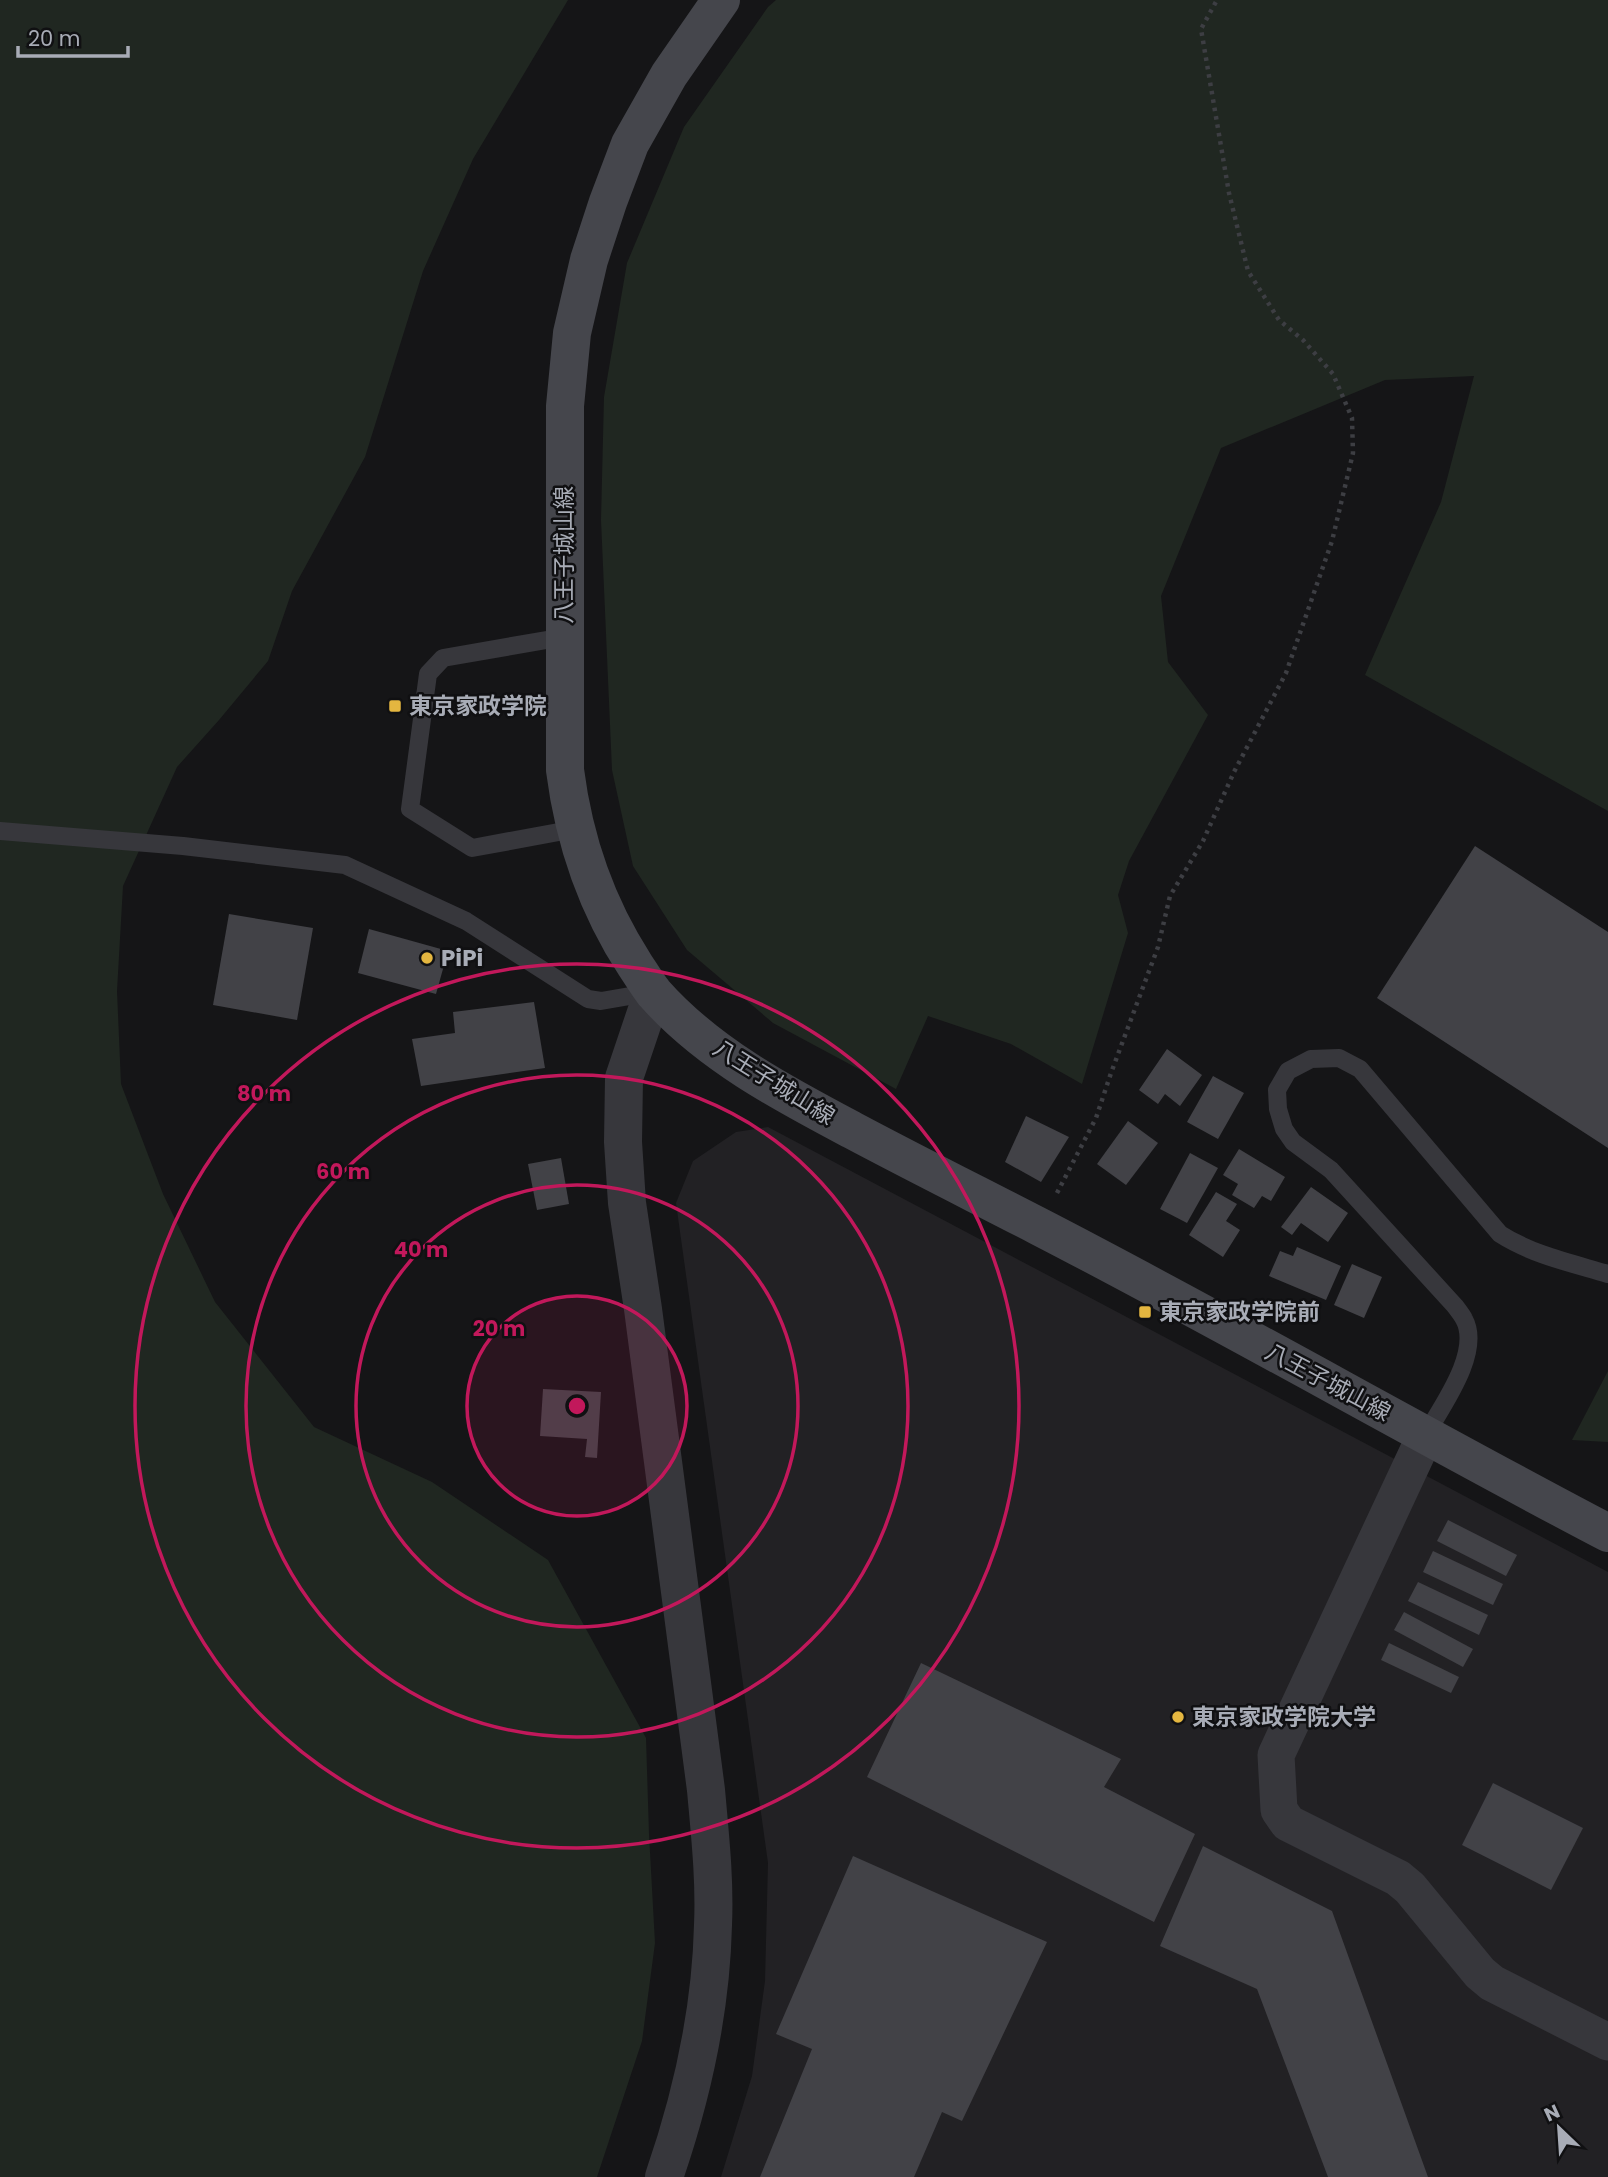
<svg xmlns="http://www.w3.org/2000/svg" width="1608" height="2177" font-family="Poppins,'Noto Sans JP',sans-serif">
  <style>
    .built { fill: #222124 }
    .green { fill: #202721 }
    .building { fill: #424247 }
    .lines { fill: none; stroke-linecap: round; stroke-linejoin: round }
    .path { stroke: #3d3e43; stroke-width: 4.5; stroke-dasharray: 3.5 5; stroke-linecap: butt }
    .service { stroke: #37373c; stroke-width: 18 }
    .minor { stroke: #37373c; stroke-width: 37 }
    .tertiary { stroke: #37373c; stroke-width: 38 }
    .secondary { stroke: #45464c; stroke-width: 38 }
    .ring { fill: none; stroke: #c2185b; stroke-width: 3.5 }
    .poi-dot { fill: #e4b640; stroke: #101012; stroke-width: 2.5 }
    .labels { text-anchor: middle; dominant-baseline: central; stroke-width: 5; stroke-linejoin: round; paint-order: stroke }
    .street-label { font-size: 23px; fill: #a8acb6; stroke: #101012 }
    .poi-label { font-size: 23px; font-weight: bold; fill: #a8acb6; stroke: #101012; text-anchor: start }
    .centre { fill: #c2185b; stroke: #101012; stroke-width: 3.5 }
    .ring-label { font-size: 21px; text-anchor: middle; font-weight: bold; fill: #c2185b; stroke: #101012; stroke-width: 5; stroke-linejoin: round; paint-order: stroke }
  </style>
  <rect width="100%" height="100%" fill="#151517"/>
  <!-- built -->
  <polygon class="built" points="768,1127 1608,1572 1608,2177 721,2177 752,2076 765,1981 768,1863 676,1203 693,1161 736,1132"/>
  <!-- green -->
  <g class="green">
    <polygon points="0,0 568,0 473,159 423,271 365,457 292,591 268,661 219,720 177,767 123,886 117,991 121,1084 163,1194 215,1302 314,1427 432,1482 548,1560 646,1738 649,1834 655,1943 642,2041 597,2177 0,2177"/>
    <polygon points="776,0 1608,0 1608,811 1365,675 1441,502 1474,376 1385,380 1221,448 1161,596 1168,662 1208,715 1129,861 1118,895 1128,933 1082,1084 1011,1044 928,1016 896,1089 773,1023 687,950 633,866 612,770 601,520 604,397 627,263 684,127 768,7"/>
    <polygon points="1608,1371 1608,1442 1572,1440"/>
  </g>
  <!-- building -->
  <g class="building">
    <polygon points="1475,846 1608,932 1608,1148 1377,998"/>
    <polygon points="229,914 313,928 297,1020 213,1005"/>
    <polygon points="369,929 448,951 436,994 358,973"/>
    <polygon points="534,1002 545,1068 421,1086 412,1039 455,1033 453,1012"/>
    <polygon points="1167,1049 1202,1075 1180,1106 1165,1094 1158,1104 1139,1090"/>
    <polygon points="1213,1076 1244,1093 1218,1139 1187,1122"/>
    <polygon points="1026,1116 1069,1137 1041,1182 1005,1162"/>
    <polygon points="1128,1121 1158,1143 1126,1185 1097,1164"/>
    <polygon points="1239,1149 1285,1177 1271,1201 1262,1196 1254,1208 1232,1195 1238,1184 1223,1175"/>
    <polygon points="1190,1153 1218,1168 1187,1223 1160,1209"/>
    <polygon points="561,1158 569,1204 537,1210 528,1164"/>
    <polygon points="1311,1187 1348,1213 1328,1242 1301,1223 1292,1235 1281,1227"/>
    <polygon points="1216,1192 1237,1204 1226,1221 1240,1230 1223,1257 1189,1235"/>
    <polygon points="1297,1247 1341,1266 1326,1300 1269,1276 1280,1251 1293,1256"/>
    <polygon points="1352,1264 1382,1277 1364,1318 1334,1305"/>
    <polygon points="543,1389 601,1392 597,1458 585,1457 587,1439 540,1436"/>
    <polygon points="1448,1520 1517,1555 1506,1576 1437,1541"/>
    <polygon points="1433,1551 1503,1584 1493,1605 1423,1572"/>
    <polygon points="1418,1582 1488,1615 1479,1635 1408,1601"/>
    <polygon points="1404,1612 1473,1649 1463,1667 1394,1630"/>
    <polygon points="1389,1643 1459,1677 1451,1693 1381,1660"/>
    <polygon points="921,1663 1121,1759 1104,1787 1195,1834 1154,1922 867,1777"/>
    <polygon points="1493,1783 1583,1828 1551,1890 1462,1845"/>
    <polygon points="1203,1846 1332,1911 1428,2177 1328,2177 1257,1989 1160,1946"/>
    <polygon points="853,1856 1047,1942 962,2121 942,2112 914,2177 760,2177 812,2049 776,2034"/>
  </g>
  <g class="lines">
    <!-- path -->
    <polyline class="path" points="1057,1193 1096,1118 1111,1073 1158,947 1170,896 1203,841 1234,772 1286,673 1332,541 1353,453 1352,418 1333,374 1303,340 1279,320 1248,271 1229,193 1201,29 1217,0"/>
    <!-- service -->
    <g class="service">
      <polyline points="564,637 443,658 428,674 410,809 472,848 575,829"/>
      <polyline points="0,831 183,846 345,865 466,921 588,999 601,1001 653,992"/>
      <path d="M1426 1434C1442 1406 1482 1352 1464 1319 1462 1315 1458 1310 1455 1306L1331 1170 1293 1142 1284 1129 1278 1109 1277 1090 1288 1071 1311 1059 1339 1058 1360 1069 1500 1234C1533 1255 1571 1263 1608 1274"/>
    </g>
    <!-- minor -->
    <polyline class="minor" points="1426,1434 1276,1755 1279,1810 1288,1823 1398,1878 1410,1888 1480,1973 1492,1983 1608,2042"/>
    <!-- tertiary -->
    <path class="tertiary" d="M653 992 624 1078 623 1142 627 1203 643 1309 706 1790C710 1835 715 1880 713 1925 711 2010 692 2096 664 2177"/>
    <!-- secondary -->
    <path class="secondary" d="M721 0 669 75 630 144 608 202 589 260 572 333 565 406V770C574 841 596 905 635 965 641 974 647 984 654 993 708 1054 782 1093 852 1130 914 1163 976 1194 1038 1226 1230 1325 1417 1433 1608 1533"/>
  </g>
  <!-- distance rings -->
  <circle cx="577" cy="1406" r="110" fill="#c2185b" fill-opacity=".12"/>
  <g class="ring">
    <circle cx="577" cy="1406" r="110"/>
    <circle cx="577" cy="1406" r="221"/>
    <circle cx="577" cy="1406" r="331"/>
    <circle cx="577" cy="1406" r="442"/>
  </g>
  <!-- markers -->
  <g class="poi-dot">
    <rect x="388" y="699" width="14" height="14" rx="3.5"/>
    <circle cx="427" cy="958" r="7"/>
    <rect x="1138" y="1305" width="14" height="14" rx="3.5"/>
    <circle cx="1178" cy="1717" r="7"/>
  </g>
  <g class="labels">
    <!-- street labels -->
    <g class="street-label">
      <text transform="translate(564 555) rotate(-90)">八王子城山線</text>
      <text transform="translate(774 1082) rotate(32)">八王子城山線</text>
      <text transform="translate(1328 1382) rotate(28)">八王子城山線</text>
    </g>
    <!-- poi labels -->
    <g class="poi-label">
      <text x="409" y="706">東京家政学院</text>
      <text x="441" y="958">PiPi</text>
      <text x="1159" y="1312">東京家政学院前</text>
      <text x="1192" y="1717">東京家政学院大学</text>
    </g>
  </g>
  <circle cx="577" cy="1406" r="10" class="centre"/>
  <g class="ring-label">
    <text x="264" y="1101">80 m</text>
    <text x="343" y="1179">60 m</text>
    <text x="421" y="1257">40 m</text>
    <text x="499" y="1336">20 m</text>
  </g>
  <!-- north arrow -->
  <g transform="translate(1559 2128) rotate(335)" stroke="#101012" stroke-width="5" paint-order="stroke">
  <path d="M0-5L12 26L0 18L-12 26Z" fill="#a8acb6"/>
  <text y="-10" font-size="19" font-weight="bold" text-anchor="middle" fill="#a8acb6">N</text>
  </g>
  <!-- scale -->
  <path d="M18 46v10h110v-10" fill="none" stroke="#a8acb6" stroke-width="3.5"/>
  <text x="28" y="46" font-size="21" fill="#a8acb6" stroke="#101012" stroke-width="5" paint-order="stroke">20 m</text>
</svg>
